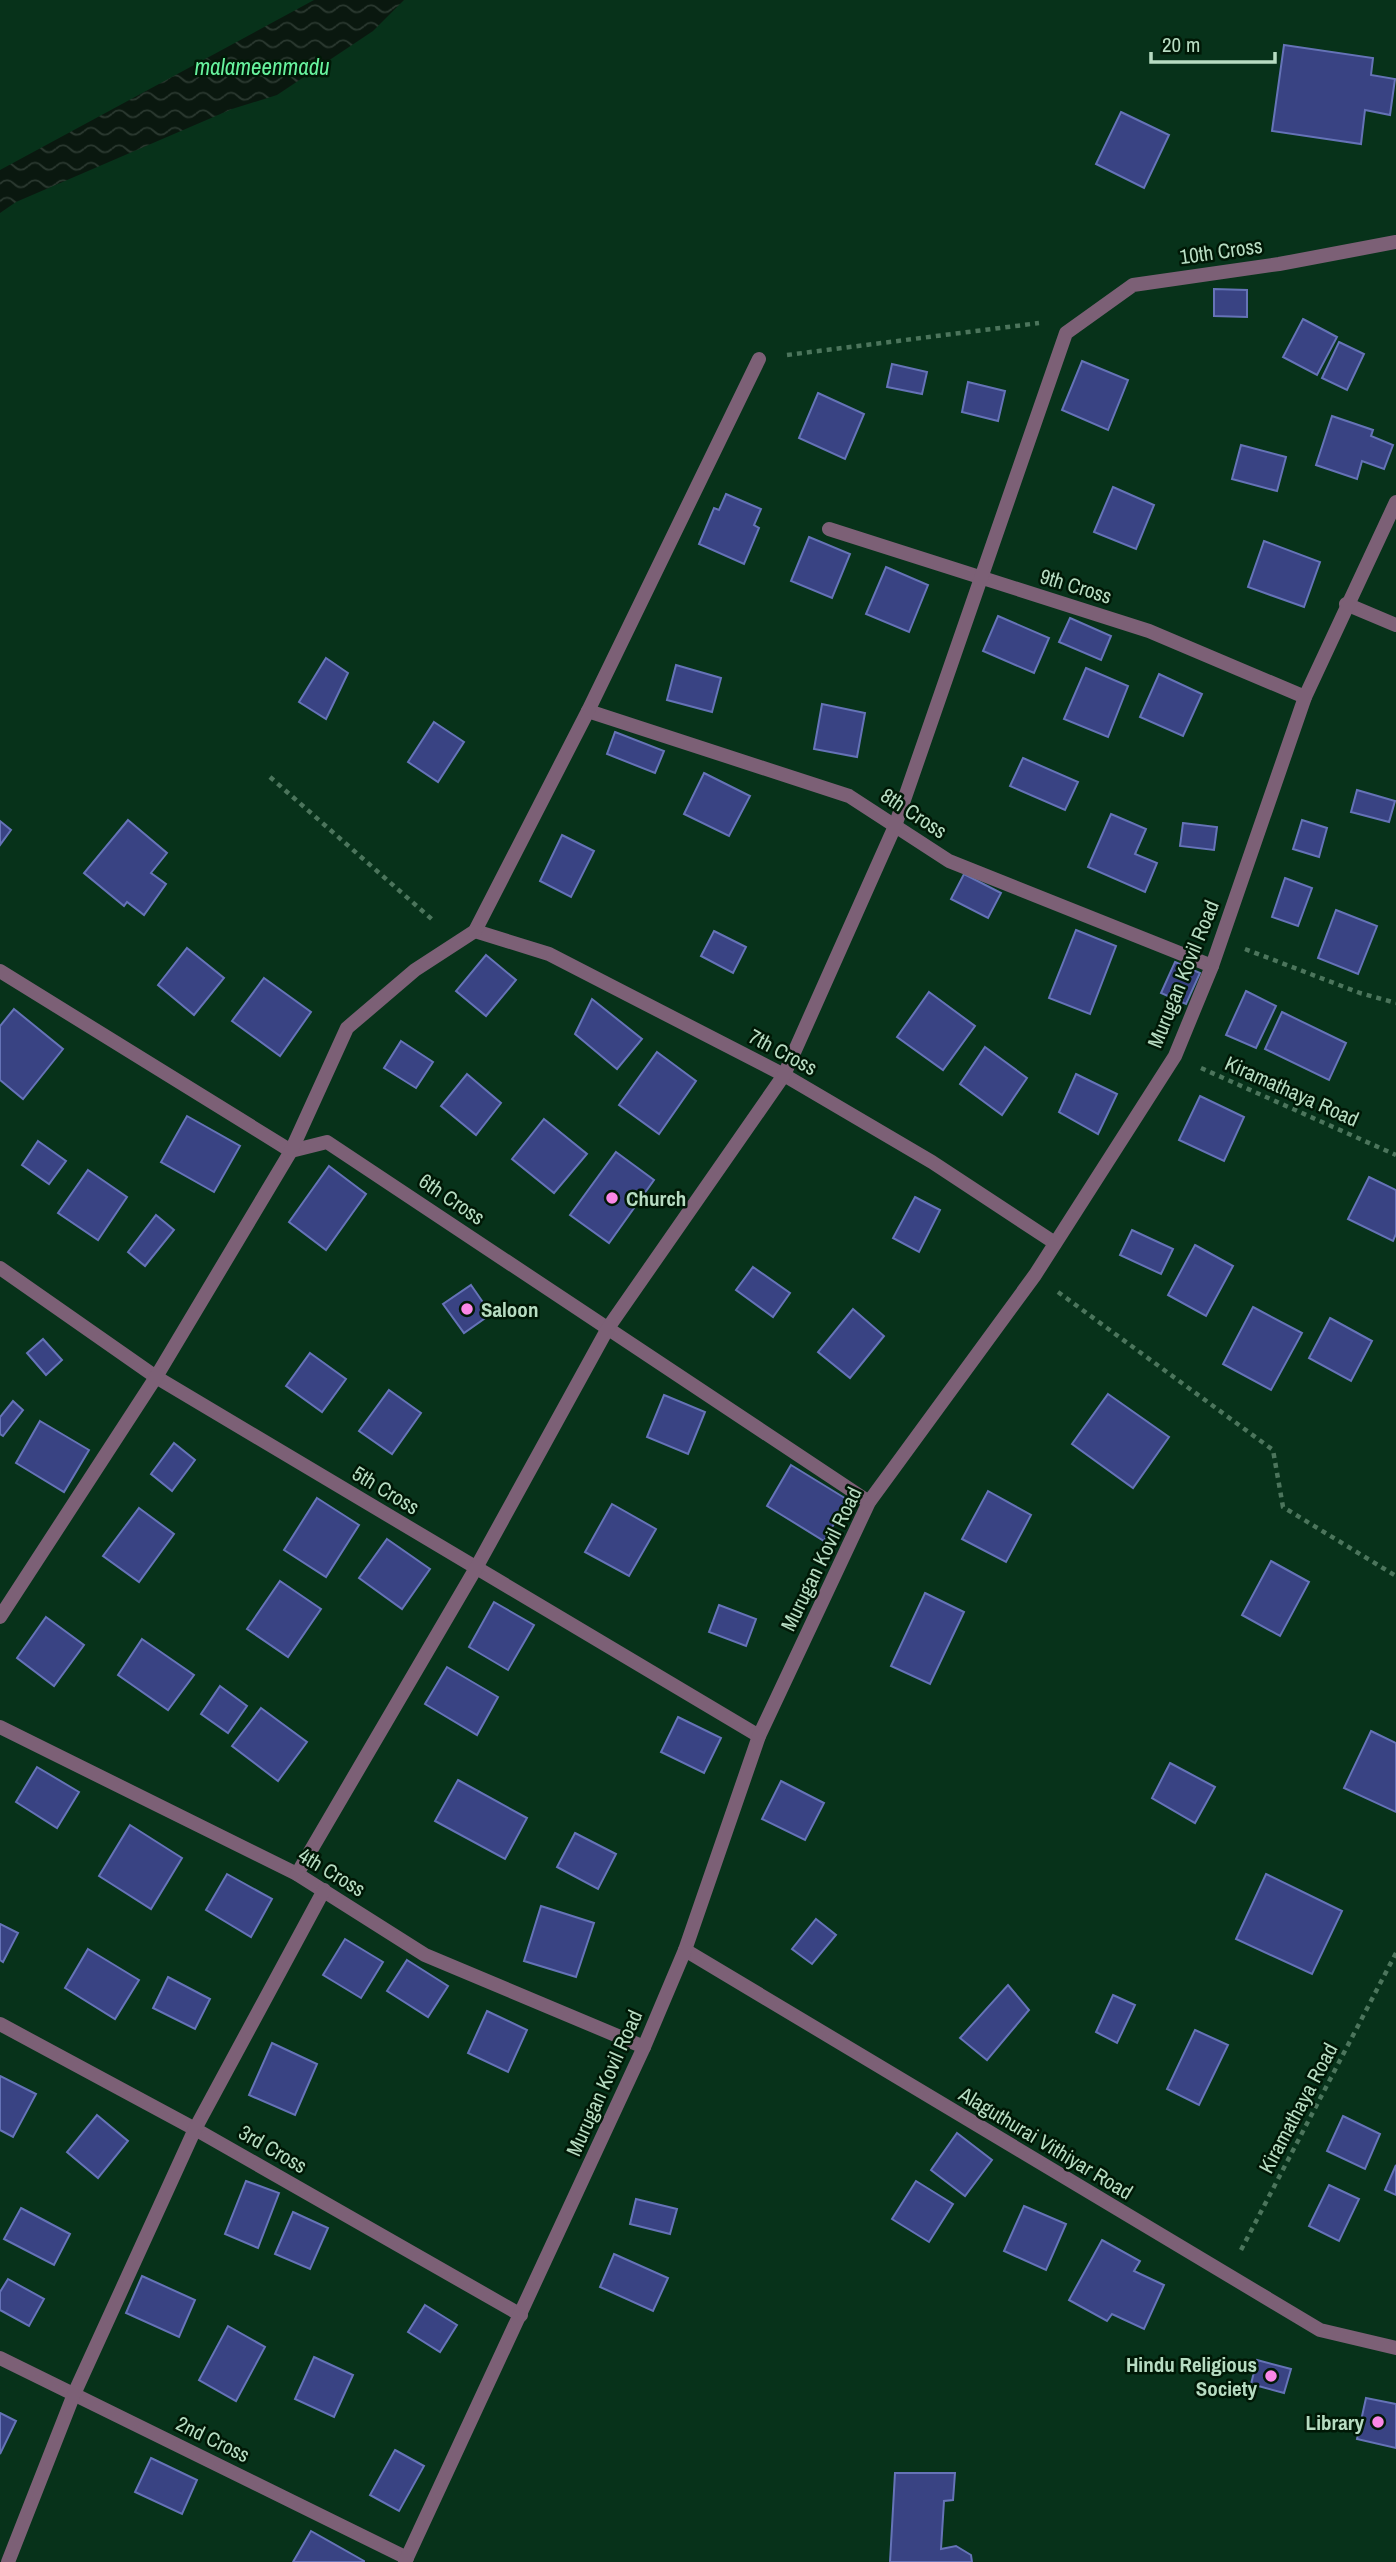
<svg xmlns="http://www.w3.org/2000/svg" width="1396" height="2562" font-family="'Archivo Narrow',sans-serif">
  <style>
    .water { fill: url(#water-waves) }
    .building { fill: #394383; stroke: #6573b7; stroke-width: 2 }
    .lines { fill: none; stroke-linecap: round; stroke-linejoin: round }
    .path { stroke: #4c755c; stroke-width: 4.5; stroke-dasharray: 5 5; stroke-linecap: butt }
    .street { stroke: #7c6076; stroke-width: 14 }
    .poi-dot { fill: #fa87e6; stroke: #001806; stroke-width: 2.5 }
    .labels { text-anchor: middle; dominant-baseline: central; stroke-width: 5; stroke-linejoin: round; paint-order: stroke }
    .street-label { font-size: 21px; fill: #b7dcc2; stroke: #001806 }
    .poi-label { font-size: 21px; font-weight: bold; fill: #b7dcc2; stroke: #001806; text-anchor: start }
    .water-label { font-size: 23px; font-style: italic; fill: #67f39e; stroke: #001806 }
  </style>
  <defs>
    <pattern id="water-waves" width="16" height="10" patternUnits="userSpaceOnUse" patternTransform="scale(1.75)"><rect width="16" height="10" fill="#0a180f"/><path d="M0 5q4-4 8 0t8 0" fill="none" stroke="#2b3930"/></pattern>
  </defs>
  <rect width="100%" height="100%" fill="#07321a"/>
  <!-- water -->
  <polygon class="water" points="314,0 404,0 373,31 277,95 232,109 16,202 0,213 0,170"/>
  <!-- building -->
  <g class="building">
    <polygon points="1284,45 1373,58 1371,75 1395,79 1390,115 1365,110 1361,144 1272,131"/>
    <polygon points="1121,112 1169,135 1144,188 1096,164"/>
    <polygon points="1214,289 1247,290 1247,317 1214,316"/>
    <polygon points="1303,319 1337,337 1317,375 1283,357"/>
    <polygon points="1339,342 1364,354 1347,390 1322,378"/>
    <polygon points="1082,361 1128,380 1108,430 1062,410"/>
    <polygon points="892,364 927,372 922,394 887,387"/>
    <polygon points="968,382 1005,391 998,421 962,412"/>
    <polygon points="818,393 864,414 845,459 799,438"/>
    <polygon points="1332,416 1373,430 1371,436 1393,445 1384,469 1362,461 1357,479 1316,465"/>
    <polygon points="1241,445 1286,457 1277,491 1232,479"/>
    <polygon points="1113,487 1154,505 1136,549 1094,532"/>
    <polygon points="726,494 761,509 754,525 759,528 744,564 699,544 714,508 719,510"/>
    <polygon points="809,537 850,554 832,598 791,581"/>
    <polygon points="1264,541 1320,562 1304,607 1248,587"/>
    <polygon points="886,567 928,585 909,632 866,614"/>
    <polygon points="998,616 1049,638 1034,673 983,651"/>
    <polygon points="1070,618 1111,636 1101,660 1059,642"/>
    <polygon points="326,658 348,673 326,719 299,702"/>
    <polygon points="676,665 721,678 712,712 667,700"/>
    <polygon points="1086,668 1128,686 1108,737 1064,719"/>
    <polygon points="1159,674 1202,694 1183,736 1140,717"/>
    <polygon points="822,704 865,713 857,757 814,749"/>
    <polygon points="434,722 464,742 438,782 408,762"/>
    <polygon points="615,732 664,751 655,773 607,754"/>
    <polygon points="1023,758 1078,782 1065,810 1010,786"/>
    <polygon points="704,773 750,796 729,836 684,814"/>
    <polygon points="1357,790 1395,801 1389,822 1351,812"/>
    <polygon points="1111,814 1146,829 1135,854 1157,863 1145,892 1088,867"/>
    <polygon points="128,820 167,853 151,873 166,884 144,915 127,902 124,906 84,873"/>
    <polygon points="1302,820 1327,828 1319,857 1293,849"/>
    <polygon points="0,821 11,830 0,845"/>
    <polygon points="1183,823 1217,827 1214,850 1180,846"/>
    <polygon points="562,835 594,851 571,897 540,881"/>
    <polygon points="964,874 1001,893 988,918 951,899"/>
    <polygon points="1285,878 1312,888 1298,926 1272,917"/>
    <polygon points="1336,910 1377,926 1358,974 1318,958"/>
    <polygon points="1076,930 1116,946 1090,1014 1049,998"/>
    <polygon points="714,931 746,947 733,973 701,956"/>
    <polygon points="187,948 224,978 194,1015 158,985"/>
    <polygon points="486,955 516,980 486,1016 456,991"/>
    <polygon points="1175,962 1200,973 1186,1004 1161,993"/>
    <polygon points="264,978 311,1012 280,1056 232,1021"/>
    <polygon points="1246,991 1276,1006 1256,1048 1226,1035"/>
    <polygon points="929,992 975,1026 943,1070 897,1037"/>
    <polygon points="592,999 642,1039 617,1069 575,1034"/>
    <polygon points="14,1009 63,1049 23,1099 0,1080 0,1026"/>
    <polygon points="1282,1012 1346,1043 1329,1080 1265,1049"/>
    <polygon points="401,1041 433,1062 416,1088 384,1068"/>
    <polygon points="985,1047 1027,1078 1002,1115 960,1084"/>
    <polygon points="657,1052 696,1081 659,1134 619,1105"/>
    <polygon points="467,1074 501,1103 476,1135 441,1106"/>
    <polygon points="1076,1074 1117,1094 1098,1134 1059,1112"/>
    <polygon points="1200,1096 1244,1117 1224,1161 1179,1140"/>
    <polygon points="187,1116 240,1146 214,1192 161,1162"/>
    <polygon points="544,1119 587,1154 554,1193 512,1159"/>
    <polygon points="38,1141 66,1161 49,1184 22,1165"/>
    <polygon points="616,1152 654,1180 609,1243 570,1215"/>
    <polygon points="329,1166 366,1194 326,1250 289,1222"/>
    <polygon points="88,1170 127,1197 98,1240 58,1213"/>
    <polygon points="1369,1177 1396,1190 1396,1234 1393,1241 1348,1219"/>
    <polygon points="915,1197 940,1210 919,1252 893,1238"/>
    <polygon points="156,1215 174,1230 145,1266 128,1252"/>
    <polygon points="1132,1230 1173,1249 1161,1274 1120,1255"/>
    <polygon points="1195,1245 1233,1266 1206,1316 1168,1295"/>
    <polygon points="753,1267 790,1293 773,1317 736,1290"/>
    <polygon points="471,1285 491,1314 464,1333 443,1304"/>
    <polygon points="1253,1307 1302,1333 1271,1390 1223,1364"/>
    <polygon points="853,1309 884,1336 850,1378 818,1352"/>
    <polygon points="1330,1318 1372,1341 1351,1381 1309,1358"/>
    <polygon points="43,1339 62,1360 46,1375 27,1353"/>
    <polygon points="310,1353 346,1379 322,1412 286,1386"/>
    <polygon points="389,1390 421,1413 392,1454 359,1431"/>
    <polygon points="1108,1394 1169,1437 1133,1488 1072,1444"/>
    <polygon points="664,1395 705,1412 688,1454 647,1437"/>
    <polygon points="13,1401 23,1410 3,1436 0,1434 0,1417"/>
    <polygon points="40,1421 89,1450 64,1492 16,1463"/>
    <polygon points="174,1443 195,1460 172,1491 151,1474"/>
    <polygon points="791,1465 848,1500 824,1541 767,1506"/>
    <polygon points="988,1491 1031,1515 1006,1562 962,1539"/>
    <polygon points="317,1498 359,1525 326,1577 284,1550"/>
    <polygon points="612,1504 656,1529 629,1576 585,1552"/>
    <polygon points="139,1508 174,1534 139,1582 103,1556"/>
    <polygon points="387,1539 430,1569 402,1609 359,1578"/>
    <polygon points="1271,1561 1309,1582 1280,1636 1242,1615"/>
    <polygon points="280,1581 321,1609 288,1657 247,1629"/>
    <polygon points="925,1593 964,1612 930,1684 891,1666"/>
    <polygon points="494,1602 534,1625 508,1670 469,1647"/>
    <polygon points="719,1605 756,1619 746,1646 709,1632"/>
    <polygon points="46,1617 84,1645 54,1686 17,1658"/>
    <polygon points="142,1639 194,1675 168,1710 118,1675"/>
    <polygon points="447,1667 498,1697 477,1735 425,1704"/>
    <polygon points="220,1686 247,1706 228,1733 201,1714"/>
    <polygon points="261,1708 307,1742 278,1781 232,1746"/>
    <polygon points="678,1717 721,1738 704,1773 661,1752"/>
    <polygon points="1371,1731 1396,1743 1396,1812 1344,1788"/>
    <polygon points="1170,1763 1215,1787 1195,1823 1152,1798"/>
    <polygon points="37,1767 79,1792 57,1828 16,1802"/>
    <polygon points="458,1780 527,1818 505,1859 435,1821"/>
    <polygon points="781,1781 824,1803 805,1840 762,1819"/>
    <polygon points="130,1825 182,1858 151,1909 99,1876"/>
    <polygon points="575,1833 616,1854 598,1889 557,1867"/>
    <polygon points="227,1874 272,1899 251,1937 206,1910"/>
    <polygon points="1266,1874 1342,1911 1312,1974 1236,1939"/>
    <polygon points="541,1906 594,1923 576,1977 524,1961"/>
    <polygon points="816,1919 836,1935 812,1964 792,1949"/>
    <polygon points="0,1924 18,1933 3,1962 0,1960"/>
    <polygon points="345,1939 383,1962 361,1998 323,1975"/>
    <polygon points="88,1949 139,1980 115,2019 65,1988"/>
    <polygon points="407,1960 448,1986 428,2017 387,1991"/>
    <polygon points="168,1977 210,1999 195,2029 153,2008"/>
    <polygon points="1008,1985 1029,2010 987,2060 960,2038"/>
    <polygon points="1113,1995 1135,2005 1117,2043 1096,2032"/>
    <polygon points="487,2011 527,2030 508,2072 468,2053"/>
    <polygon points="1195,2030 1228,2045 1199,2105 1167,2089"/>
    <polygon points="272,2043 317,2064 295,2115 249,2095"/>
    <polygon points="0,2076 36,2094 13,2137 0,2130"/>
    <polygon points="97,2115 128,2141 98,2178 67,2152"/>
    <polygon points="1343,2116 1380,2134 1365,2169 1327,2151"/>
    <polygon points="957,2133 992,2160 965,2196 931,2170"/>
    <polygon points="1396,2165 1396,2195 1385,2190"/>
    <polygon points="246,2181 279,2193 258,2248 225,2234"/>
    <polygon points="916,2181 953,2204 929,2242 892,2219"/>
    <polygon points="1329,2185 1359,2199 1339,2241 1309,2226"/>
    <polygon points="636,2199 677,2209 670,2234 630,2224"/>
    <polygon points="1024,2206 1066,2224 1046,2270 1004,2251"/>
    <polygon points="21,2208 70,2234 54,2265 4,2239"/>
    <polygon points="293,2212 328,2228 310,2269 275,2254"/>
    <polygon points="1102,2240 1140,2261 1134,2271 1164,2285 1144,2329 1112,2314 1107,2321 1069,2300"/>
    <polygon points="614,2254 668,2278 653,2311 600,2287"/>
    <polygon points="142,2276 195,2300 179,2337 126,2313"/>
    <polygon points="8,2279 44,2299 29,2326 0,2310 0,2292"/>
    <polygon points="425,2305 457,2325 440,2352 408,2332"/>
    <polygon points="228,2326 265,2347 236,2401 199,2380"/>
    <polygon points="314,2357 353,2375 334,2417 295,2399"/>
    <polygon points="1257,2360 1291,2369 1284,2393 1251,2384"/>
    <polygon points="1366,2398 1396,2404 1396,2448 1357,2439"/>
    <polygon points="0,2413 16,2421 0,2454"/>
    <polygon points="395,2450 424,2466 399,2511 370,2495"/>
    <polygon points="151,2458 197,2480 182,2514 135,2492"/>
    <polygon points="895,2473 955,2473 953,2500 944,2501 941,2549 956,2546 971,2555 972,2562 890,2562"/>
    <polygon points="311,2531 364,2561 364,2562 293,2562"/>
  </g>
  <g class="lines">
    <!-- path -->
    <g class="path">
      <polyline points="787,355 1039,323"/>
      <polyline points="270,777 435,922"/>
      <polyline points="1245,949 1360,993 1396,1003"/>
      <polyline points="1201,1068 1396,1155"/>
      <polyline points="1058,1292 1273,1450 1283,1507 1396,1576"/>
      <polyline points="1241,2250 1396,1953"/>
    </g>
    <!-- street -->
    <g class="street">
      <polyline points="829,529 1149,631 1305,697"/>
      <polyline points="1346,604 1396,625"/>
      <polyline points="588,711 849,796 949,861 1212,966"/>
      <polyline points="475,931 549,954 784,1075 932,1162 1055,1243"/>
      <polyline points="0,971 291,1151 327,1142 869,1502"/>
      <polyline points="0,1268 156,1377 759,1736"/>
      <polyline points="0,1617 156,1377 291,1151 347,1028 415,970 475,931 588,711 759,359"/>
      <polyline points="0,1727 297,1874 425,1955 644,2047"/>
      <polyline points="297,1874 476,1568 608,1328 784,1075 895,826 1066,333 1133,285 1279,264 1396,242"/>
      <polyline points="685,1950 1320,2330 1396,2348"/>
      <polyline points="0,2024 195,2129 521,2315"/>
      <polyline points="0,2358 407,2558"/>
      <polyline points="8,2562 74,2394 195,2129 324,1890"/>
      <polyline points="405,2562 644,2047 685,1950 759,1736 869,1502 1035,1275 1175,1056 1212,966 1305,697 1396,502"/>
    </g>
  </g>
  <!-- markers -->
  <g class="poi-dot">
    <circle cx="612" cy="1198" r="7"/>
    <circle cx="467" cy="1309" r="7"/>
    <circle cx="1271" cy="2376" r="7"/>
    <circle cx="1378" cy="2422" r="7"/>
  </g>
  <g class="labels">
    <!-- street labels -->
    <g class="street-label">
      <text transform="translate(1221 251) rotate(-8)">10th Cross</text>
      <text transform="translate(1076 586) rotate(17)">9th Cross</text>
      <text transform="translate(914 813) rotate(33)">8th Cross</text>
      <text transform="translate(1183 974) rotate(-68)">Murugan Kovil Road</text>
      <text transform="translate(783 1052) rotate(28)">7th Cross</text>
      <text transform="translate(1292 1091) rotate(24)">Kiramathaya Road</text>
      <text transform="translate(452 1199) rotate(34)">6th Cross</text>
      <text transform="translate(386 1490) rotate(31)">5th Cross</text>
      <text transform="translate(821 1559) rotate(-64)">Murugan Kovil Road</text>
      <text transform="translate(332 1872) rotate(31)">4th Cross</text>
      <text transform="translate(604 2083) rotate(-66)">Murugan Kovil Road</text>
      <text transform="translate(1298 2108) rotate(-62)">Kiramathaya Road</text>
      <text transform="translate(1046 2143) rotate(31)">Alaguthurai Vithiyar Road</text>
      <text transform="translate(273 2149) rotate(30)">3rd Cross</text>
      <text transform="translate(213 2439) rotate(26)">2nd Cross</text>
    </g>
    <!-- poi labels -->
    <g class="poi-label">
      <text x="626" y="1198">Church</text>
      <text x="481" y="1309">Saloon</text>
      <text x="1257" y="2364" text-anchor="end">Hindu Religious<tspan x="1257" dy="24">Society</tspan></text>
      <text x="1364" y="2422" text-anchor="end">Library</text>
    </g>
    <!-- water labels -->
    <g class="water-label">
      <text x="262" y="66">malameenmadu</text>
    </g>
  </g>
  <!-- scale -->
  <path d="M1151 52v10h124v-10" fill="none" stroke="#b7dcc2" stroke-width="3.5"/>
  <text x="1162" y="52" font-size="21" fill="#b7dcc2" stroke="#001806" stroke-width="5" paint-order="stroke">20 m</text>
</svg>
